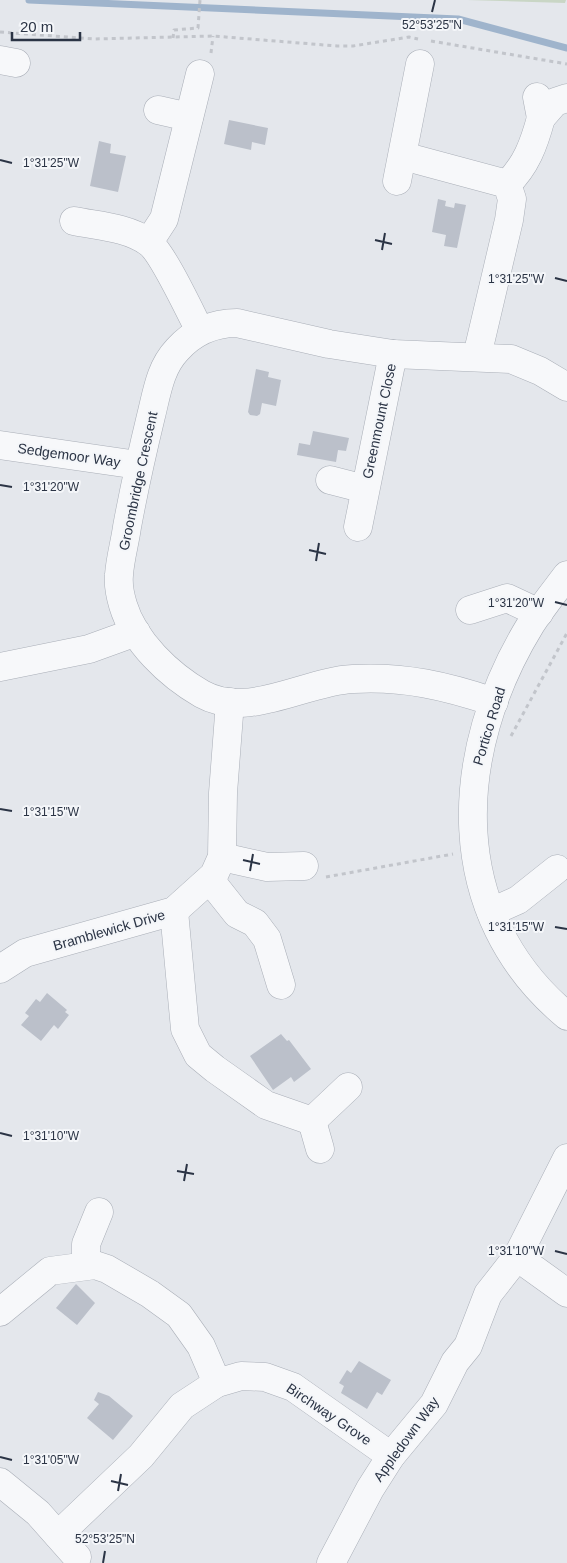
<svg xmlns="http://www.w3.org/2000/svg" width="567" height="1563" font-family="Helvetica,sans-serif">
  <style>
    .green { fill: #c9d6c5 }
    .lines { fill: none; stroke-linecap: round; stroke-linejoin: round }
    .stream { stroke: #9fb4cc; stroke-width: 7 }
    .building { fill: #bbc0ca }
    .minor-casing { stroke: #a9aeb7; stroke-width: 29 }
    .path { stroke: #c2c5cb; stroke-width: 3; stroke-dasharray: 4 4; stroke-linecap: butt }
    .minor { stroke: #f7f8fa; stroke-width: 28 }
    .ticks { fill: none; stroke: #2b3445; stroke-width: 2 }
    .labels { text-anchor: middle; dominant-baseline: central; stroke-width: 4; stroke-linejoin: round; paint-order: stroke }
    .street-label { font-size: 14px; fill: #2b3445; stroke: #f4f6f9 }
    .ticks-label { font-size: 12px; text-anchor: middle; fill: #2b3445; stroke: #f4f6f9; stroke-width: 4; stroke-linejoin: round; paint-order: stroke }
  </style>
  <rect width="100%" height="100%" fill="#e4e7ec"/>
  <!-- green -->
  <polygon class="green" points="467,0 566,0 565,3"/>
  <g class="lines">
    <!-- stream -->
    <polyline class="stream" points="29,0 458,19 567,48"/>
  </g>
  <!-- building -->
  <g class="building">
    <polygon points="229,120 268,128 265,145 252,142 251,150 224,144"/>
    <polygon points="99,141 111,144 110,153 126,156 118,192 90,186"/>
    <polygon points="438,199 446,201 445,206 454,208 455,203 466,205 457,248 444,246 446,235 432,232"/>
    <polygon points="256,369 269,372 268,377 281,380 276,406 262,403 260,414 257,416 250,415 248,412"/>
    <polygon points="313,431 349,438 346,451 338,450 336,462 297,455 299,443 310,445"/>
    <polygon points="47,993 67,1010 65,1012 69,1015 58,1029 54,1025 41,1041 21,1025 29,1016 25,1013 36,999 40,1002"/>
    <polygon points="281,1034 287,1041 289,1040 311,1069 294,1082 291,1077 273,1090 250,1056"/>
    <polygon points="76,1284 95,1303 77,1325 56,1308"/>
    <polygon points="359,1361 391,1380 382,1395 377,1392 367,1409 341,1393 344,1386 339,1383 347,1370 351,1373"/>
    <polygon points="98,1392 109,1396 133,1416 113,1440 87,1418 99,1404 94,1400"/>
  </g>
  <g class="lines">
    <!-- minor casing -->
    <g class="minor-casing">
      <g id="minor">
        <polyline points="0,60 16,63"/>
        <polyline points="537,97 541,118 555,102 567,98"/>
        <polyline points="158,110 189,117"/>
        <polyline points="403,156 507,184 512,199 509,220 477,356"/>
        <polyline points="397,181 420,64"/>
        <path d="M507 184C526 166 534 144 541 118"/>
        <path d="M74 221C98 226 127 227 148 242 162 251 191 314 200 331"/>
        <polyline points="149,242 164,219 200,74"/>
        <polyline points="0,445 138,465"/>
        <polyline points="330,480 365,489"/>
        <polyline points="358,527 393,354"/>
        <path d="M567 575C555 591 542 607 531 624 452 752 444 914 567 1016"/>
        <polyline points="470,610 507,598 539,613"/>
        <polyline points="0,667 89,649 136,632"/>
        <path d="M494 702C446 686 404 676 353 679 305 681 249 720 202 694 169 675 134 642 123 605 120 595 118 585 119 575 120 559 125 542 127 527 134 489 142 453 151 416 157 392 160 368 177 350 193 332 214 323 237 323L329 344 393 354 511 359 540 371 567 387"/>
        <polyline points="222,857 267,867 304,866"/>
        <polyline points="210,880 237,914 255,923 267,939 281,985"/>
        <polyline points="174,911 185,1029 198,1055 215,1069 266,1105 312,1121 348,1087"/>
        <polyline points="491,912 518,900 557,869"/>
        <polyline points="0,969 25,953 174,911 214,875 222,857 223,793 230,702"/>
        <polyline points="312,1121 320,1149"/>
        <polyline points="517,1257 567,1293"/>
        <polyline points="86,1264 86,1244 99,1212"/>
        <polyline points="0,1312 50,1271 95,1265 107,1269 150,1294 179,1315 201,1346 217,1383"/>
        <polyline points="0,1482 38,1513 77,1557"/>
        <polyline points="58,1535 141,1456 182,1406 217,1383 241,1376 265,1377 293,1387 391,1456"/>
        <polyline points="331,1563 370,1489 391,1456 434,1404 455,1362 468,1346 488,1294 517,1257 567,1158"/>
      </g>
    </g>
    <!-- path -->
    <g class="path">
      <polyline points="0,32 94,39 213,36 337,46 353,46 409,37 418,39"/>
      <polyline points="173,38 174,30 198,28 200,0"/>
      <polyline points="431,41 567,64"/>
      <polyline points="211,53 213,36"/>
      <polyline points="511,736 567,633"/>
      <polyline points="326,877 453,854"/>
    </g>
    <!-- minor -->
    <use href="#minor" class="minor"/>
  </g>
  <!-- ticks -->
  <path class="ticks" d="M432 12 435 0M0 160 12 163M375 240 392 244M382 250 385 233M555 278 567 281M0 485 12 487M309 550 326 554M316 561 319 543M555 602 567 605M0 809 12 811M243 860 260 864M250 871 253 854M555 927 567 929M0 1133 12 1136M177 1171 194 1174M184 1181 187 1164M555 1251 567 1254M0 1457 12 1460M111 1481 128 1485M118 1491 121 1474M103 1563 105 1551"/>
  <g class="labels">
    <!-- street labels -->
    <g class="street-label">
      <text transform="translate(379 421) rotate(-78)">Greenmount Close</text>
      <text transform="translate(69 455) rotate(8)">Sedgemoor Way</text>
      <text transform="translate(138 481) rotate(-78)">Groombridge Crescent</text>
      <text transform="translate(489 726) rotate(-73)">Portico Road</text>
      <text transform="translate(109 930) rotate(-16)">Bramblewick Drive</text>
      <text transform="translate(329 1414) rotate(34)">Birchway Grove</text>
      <text transform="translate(406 1439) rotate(-54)">Appledown Way</text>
    </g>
  </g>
  <g class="ticks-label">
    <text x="432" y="29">52°53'25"N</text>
    <text x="51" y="167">1°31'25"W</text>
    <text x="516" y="283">1°31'25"W</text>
    <text x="51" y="491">1°31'20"W</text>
    <text x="516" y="607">1°31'20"W</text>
    <text x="51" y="816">1°31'15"W</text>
    <text x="516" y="931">1°31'15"W</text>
    <text x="51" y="1140">1°31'10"W</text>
    <text x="516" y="1255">1°31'10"W</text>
    <text x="51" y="1464">1°31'05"W</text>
    <text x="105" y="1543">52°53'25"N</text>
  </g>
  <!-- scale -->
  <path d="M12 32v8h68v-8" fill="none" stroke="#2b3445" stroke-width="2.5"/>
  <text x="20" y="32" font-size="15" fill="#2b3445" stroke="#f4f6f9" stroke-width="4" paint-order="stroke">20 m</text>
</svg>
